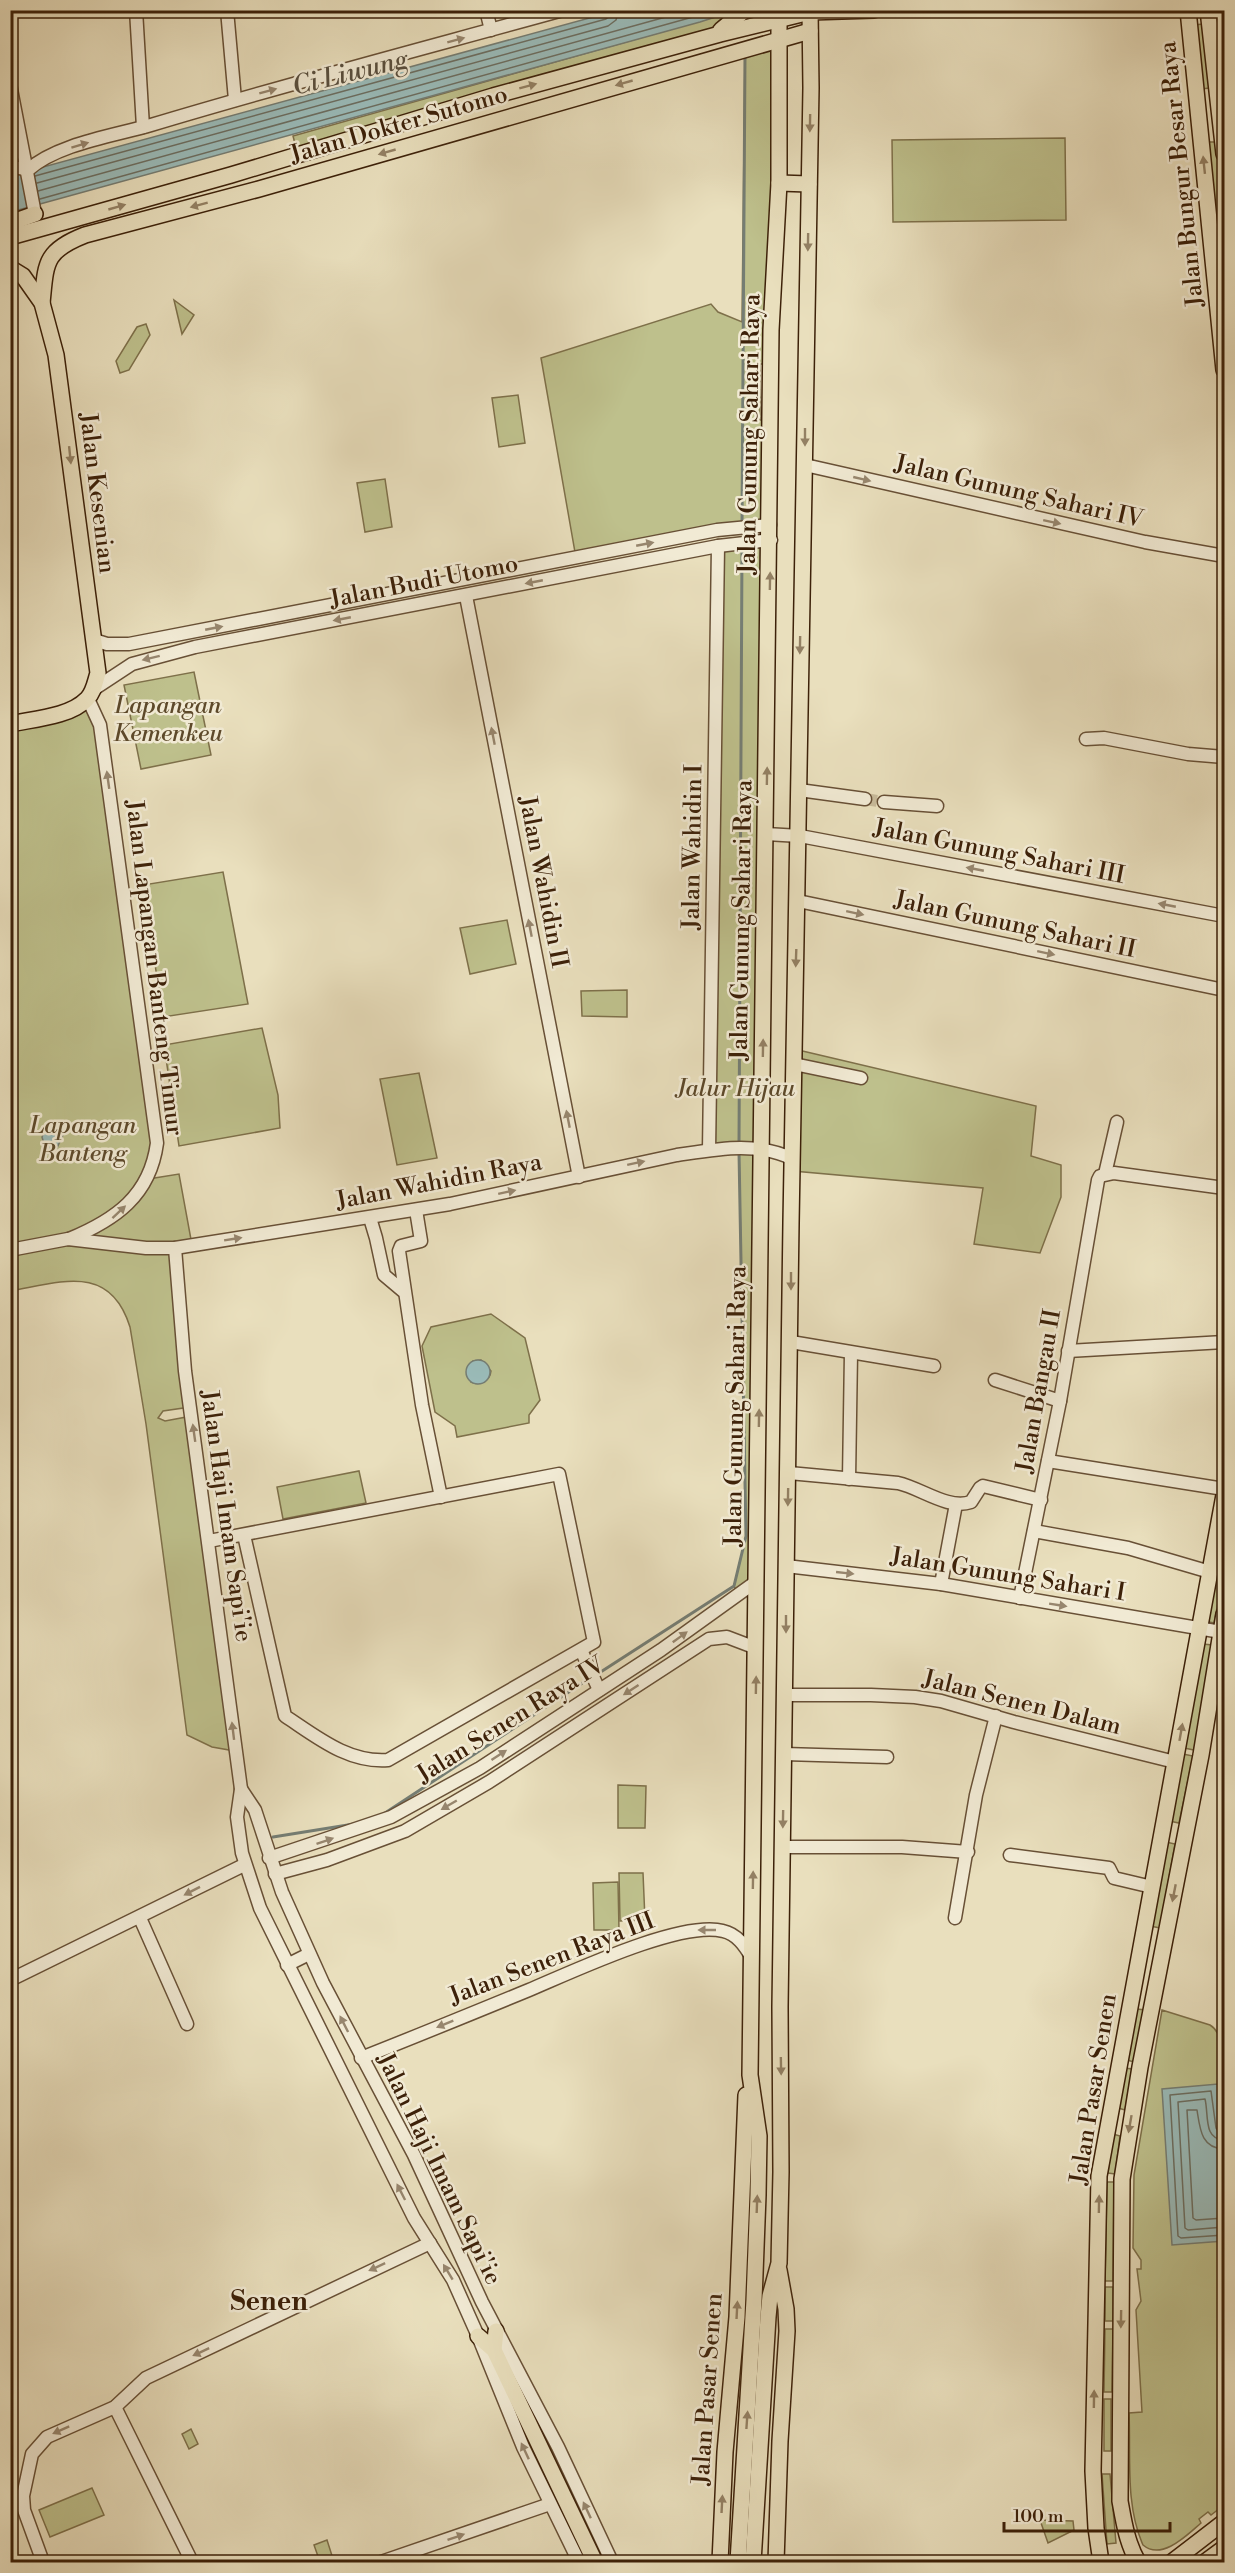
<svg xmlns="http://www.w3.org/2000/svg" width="1235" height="2573" font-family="'Libre Bodoni',serif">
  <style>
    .green { fill: #bec08c; stroke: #7e704a; stroke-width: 1.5; fill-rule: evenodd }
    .water { fill: #9abbb9; stroke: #757d73; stroke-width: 1.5 }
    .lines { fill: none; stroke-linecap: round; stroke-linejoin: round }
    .shore { stroke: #6c6e61; stroke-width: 1.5 }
    .stream { stroke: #757d73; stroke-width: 3 }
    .minor-tunnel { stroke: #c7b999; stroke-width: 12; stroke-dasharray: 12 6; stroke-linecap: butt }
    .minor-casing { stroke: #685036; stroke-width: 15 }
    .major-casing { stroke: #3d2109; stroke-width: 18 }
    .minor { stroke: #f1ead4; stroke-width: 12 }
    .major { stroke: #e9dfbd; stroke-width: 15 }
    .oneway { fill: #97866e }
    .oneway2 { fill: #938063 }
    .labels { text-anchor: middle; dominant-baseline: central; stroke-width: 5; stroke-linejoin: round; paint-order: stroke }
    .street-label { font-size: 24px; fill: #3d2109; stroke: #f1ead4 }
    .park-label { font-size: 24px; font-style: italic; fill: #5d492a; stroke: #f1ead4 }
    .water-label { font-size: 26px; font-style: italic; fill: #594f3e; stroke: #f1ead4 }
    .quarter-label { font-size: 27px; font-weight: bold; fill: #3d2109; stroke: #f1ead4 }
  </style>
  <rect width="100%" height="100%" fill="#e9dfbd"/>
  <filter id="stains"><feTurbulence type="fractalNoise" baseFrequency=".00333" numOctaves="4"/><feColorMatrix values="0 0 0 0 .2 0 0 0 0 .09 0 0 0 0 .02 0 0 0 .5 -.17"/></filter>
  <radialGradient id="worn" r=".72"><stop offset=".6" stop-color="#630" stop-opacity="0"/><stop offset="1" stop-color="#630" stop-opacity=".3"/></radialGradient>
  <!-- green -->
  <g class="green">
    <polygon points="732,12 711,36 298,155 293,136"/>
    <polygon points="1202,24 1209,88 1202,89 1195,25"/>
    <polygon points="781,39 771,364 760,364 760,420 771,420 770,525 576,558 541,358 711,304 718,312 742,322 745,50"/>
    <polygon points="1065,138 1066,220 893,222 892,140"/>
    <polygon points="1207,142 1216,142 1224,229 1224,318"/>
    <polygon points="174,300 194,315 182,334"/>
    <polygon points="146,324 150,335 129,370 120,373 116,361 137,327"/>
    <polygon points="518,395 525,443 499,447 492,398"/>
    <polygon points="385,479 392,527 365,532 357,483"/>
    <polygon points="771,540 757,1581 738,1595 734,1586 746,1536 739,1148 709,1150 718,546"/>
    <polygon points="194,672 211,755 141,769 124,685"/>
    <path d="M81 704 95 713 157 1143 148 1179 179 1174 192 1245 175 1248 190 1407 163 1411 158 1418 165 1421 192 1416 235 1751 212 1747 187 1735 146 1424 130 1327C110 1263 61 1282 11 1291V724Z"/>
    <polygon points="223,872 248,1004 163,1017 143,885"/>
    <polygon points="507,920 516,964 470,974 460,928"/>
    <polygon points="627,990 627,1017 582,1016 581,991"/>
    <polygon points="262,1028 278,1095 280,1128 179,1146 164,1045"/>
    <polygon points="794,1049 1036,1106 1031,1156 1061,1165 1061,1197 1040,1253 974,1244 983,1188 793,1171"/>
    <polygon points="419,1073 437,1158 397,1165 380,1079"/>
    <path d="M491 1314 525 1338 540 1400 529 1415V1423L457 1437 455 1426 435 1412 422 1346 431 1327ZM481 1360 491 1371C490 1381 480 1386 471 1382L473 1361Z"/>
    <polygon points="359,1471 366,1503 283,1519 277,1487"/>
    <polygon points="1224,1526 1224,1573 1214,1623 1205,1621"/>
    <polygon points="1203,1644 1212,1645 1194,1750 1184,1748"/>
    <polygon points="1183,1754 1193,1756 1179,1823 1169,1821"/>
    <polygon points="618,1785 646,1786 645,1828 618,1828"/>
    <polygon points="1166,1842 1175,1844 1160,1928 1150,1926"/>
    <polygon points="619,1873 643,1873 645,1920 620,1921"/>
    <polygon points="618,1882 619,1930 594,1930 593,1883"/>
    <polygon points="1137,2009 1145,2010 1134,2062 1127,2060"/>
    <path d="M1162 2010 1210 2025C1225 2034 1223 2060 1224 2076V2505L1211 2515 1208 2512 1199 2519 1201 2523C1187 2535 1162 2561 1143 2545 1125 2505 1131 2456 1129 2413L1142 2412 1136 2310 1141 2301 1137 2269H1141V2260L1133 2248 1134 2175Z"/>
    <polygon points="1125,2068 1132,2069 1125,2110 1118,2108"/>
    <polygon points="1113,2134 1120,2136 1115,2174 1108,2173"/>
    <polygon points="1107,2182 1114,2182 1113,2281 1105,2281"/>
    <rect x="1105" y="2287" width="8" height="34"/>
    <polygon points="1105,2329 1113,2329 1112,2392 1104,2392"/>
    <rect x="1104" y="2399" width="7" height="52"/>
    <polygon points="191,2429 198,2444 189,2449 182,2434"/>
    <polygon points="1102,2474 1110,2474 1116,2543 1107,2544"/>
    <polygon points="92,2488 104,2515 50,2537 39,2510"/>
    <polygon points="1040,2520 1073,2521 1074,2530 1048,2543"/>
    <polygon points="327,2540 334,2562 320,2562 314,2545"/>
  </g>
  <!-- water -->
  <g class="water">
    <polygon points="615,11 734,11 700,22 11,212 10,176"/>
    <polygon points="60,1128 63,1135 55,1152 47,1154 42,1137 44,1133"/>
    <circle cx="478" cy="1372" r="12"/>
    <polygon points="1218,2084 1224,2158 1224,2241 1172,2245 1162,2089"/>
  </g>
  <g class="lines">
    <!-- shore -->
    <g class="shore">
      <polyline points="35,176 606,19 610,16 611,10"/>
      <polyline points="37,183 608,26 616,20 619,10"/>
      <polyline points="38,191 691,10"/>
      <polyline points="40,199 718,10"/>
      <polyline points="1224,2133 1219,2132 1216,2128 1211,2091 1170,2095 1178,2236 1181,2238 1224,2235"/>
      <path d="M1224 2140C1203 2139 1209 2115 1205 2099L1178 2102 1185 2228 1188 2230 1224 2227"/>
      <path d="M1224 2149C1201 2148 1200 2129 1197 2110H1187L1193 2218 1196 2220 1224 2218"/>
    </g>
    <!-- stream -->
    <g class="stream">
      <polyline points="742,525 745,54"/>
      <polyline points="739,1146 742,546"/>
      <polyline points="596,1675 734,1586 746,1536 739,1152"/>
      <polyline points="385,1813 590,1678"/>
      <polyline points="273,1837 354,1824"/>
    </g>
    <!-- minor-tunnel -->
    <polyline class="minor-tunnel" points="865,799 884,802"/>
    <!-- minor casing -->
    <g class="minor-casing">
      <g id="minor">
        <polyline points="136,10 143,127"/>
        <polyline points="227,10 235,100"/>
        <polyline points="486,10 491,30"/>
        <polyline points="10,84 35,214"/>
        <polyline points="10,166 28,170"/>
        <path d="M28 170C57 144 113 136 151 125 287 84 425 48 563 10"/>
        <polyline points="805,465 1145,542 1224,556"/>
        <polyline points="466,596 579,1177"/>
        <polyline points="94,640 107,644 129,644 717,530 770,525"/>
        <polyline points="94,689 132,664 195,647 718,546 771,540"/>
        <polyline points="1086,739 1104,738 1188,754 1224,757"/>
        <polyline points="799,790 865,799"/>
        <polyline points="884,802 937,806"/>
        <polyline points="766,834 800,836 1224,916"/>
        <polyline points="798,901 1224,990"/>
        <polyline points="794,1064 861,1078"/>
        <polyline points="709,1150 718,546"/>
        <polyline points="1105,1174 1117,1122"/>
        <polyline points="416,1210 421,1241 401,1246 399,1251 422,1405 441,1497"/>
        <polyline points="370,1218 376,1238 384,1275 403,1291"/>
        <path d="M69 1239C115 1220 150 1196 157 1143L100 725 88 699"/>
        <polyline points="175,1248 185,1371 241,1789 237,1817 242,1853 260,1908 414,2218 453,2280 478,2336 523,2447 579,2562"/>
        <path d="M10 1250 68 1239 146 1248H175L450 1204 677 1155C717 1149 756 1141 793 1159"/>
        <polyline points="791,1342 934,1366"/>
        <polyline points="1068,1351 1224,1342"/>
        <polyline points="995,1380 1060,1401"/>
        <polyline points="1048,1461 1224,1489"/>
        <path d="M789 1473 898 1483C921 1488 948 1510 971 1502L980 1488 983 1486 1041 1500"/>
        <polyline points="849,1479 851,1353"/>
        <polyline points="1034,1531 1128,1548 1210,1572"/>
        <path d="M209 1541 559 1474 594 1642 388 1760C348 1763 317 1737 285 1716L244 1535"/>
        <polyline points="786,1566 941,1584 1221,1632"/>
        <polyline points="941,1584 956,1504"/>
        <polyline points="1020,1598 1060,1401 1098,1180 1100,1176 1114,1173 1224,1188"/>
        <polyline points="581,1650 599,1690"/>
        <polyline points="785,1695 871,1695 915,1697 941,1701 1014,1722 1175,1762"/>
        <polyline points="784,1754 887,1757"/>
        <polyline points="241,1789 255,1810 282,1892 323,1983 414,2155 482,2302 558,2447 612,2562"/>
        <polyline points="783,1847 902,1847 968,1852"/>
        <polyline points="1010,1855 1109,1868 1114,1878 1152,1887"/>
        <polyline points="269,1858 391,1817 480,1768 661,1650 757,1581"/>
        <polyline points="275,1874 327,1860 405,1831 489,1782 709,1639 727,1637 756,1648"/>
        <polyline points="140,1918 187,2024"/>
        <polyline points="955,1918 976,1795 996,1716"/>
        <polyline points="287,1965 309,1954"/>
        <polyline points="10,1980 244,1865"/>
        <path d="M361 2058C417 2036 473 2013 529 1990 572 1972 681 1920 723 1931 737 1934 745 1946 752 1958"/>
        <polyline points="115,2407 192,2562"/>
        <polyline points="43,2562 24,2510 23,2496 32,2454 47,2437 115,2407 146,2378 430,2243"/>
        <polyline points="381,2562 550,2504"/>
      </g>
    </g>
    <!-- major casing -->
    <g class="major-casing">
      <g id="major">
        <polyline points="1188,10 1224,370"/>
        <polyline points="1208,10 1224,154"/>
        <polyline points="721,30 745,10"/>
        <polyline points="779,183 809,184"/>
        <polyline points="10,223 35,214"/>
        <polyline points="10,237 231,175 493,96 720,34 810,12 874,10"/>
        <path d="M10 268 23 276 42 303 56 355 98 673C95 682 94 692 87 699 70 717 33 719 10 724"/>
        <path d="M42 303C46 263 44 251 85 235L259 189 810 31"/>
        <polyline points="478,2336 494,2350 595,2562"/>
        <polyline points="494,2350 496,2331"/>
        <polyline points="720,2562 725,2452 737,2317 746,2095"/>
        <polyline points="738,2562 754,2300 758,2195 759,2136 750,2075 771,330 779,183 779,10"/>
        <polyline points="753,2562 768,2317 770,2296 779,2263 781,2172 780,2007 791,1223 811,88 810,10"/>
        <polyline points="776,2562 780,2441 787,2331 786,2309 779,2270"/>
        <polyline points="1101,2562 1096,2528 1093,2471 1099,2176 1224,1495"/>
        <path d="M1138 2562C1127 2543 1124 2523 1120 2501L1122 2179 1140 2067 1201 1755 1224 1614"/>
        <polyline points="1172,2562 1224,2522"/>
        <polyline points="1205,2562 1224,2548"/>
      </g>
    </g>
    <!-- minor -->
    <use href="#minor" class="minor"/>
    <!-- major -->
    <use href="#major" class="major"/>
  </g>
  <!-- one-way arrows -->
  <defs><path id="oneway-solid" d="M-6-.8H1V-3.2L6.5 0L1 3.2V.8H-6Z" transform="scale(1.5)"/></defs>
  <g class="oneway">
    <use href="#oneway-solid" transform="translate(456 40) rotate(-15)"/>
    <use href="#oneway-solid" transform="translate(268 91) rotate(-15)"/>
    <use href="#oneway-solid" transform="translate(80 145) rotate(-17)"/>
    <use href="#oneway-solid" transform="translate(862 479) rotate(13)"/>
    <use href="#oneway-solid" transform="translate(1052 522) rotate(12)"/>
    <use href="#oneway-solid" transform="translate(645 544) rotate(-11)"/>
    <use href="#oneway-solid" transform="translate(534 582) rotate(169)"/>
    <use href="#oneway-solid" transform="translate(342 619) rotate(169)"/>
    <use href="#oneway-solid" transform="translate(214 628) rotate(-11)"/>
    <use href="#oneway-solid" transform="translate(151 658) rotate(166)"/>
    <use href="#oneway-solid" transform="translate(493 736) rotate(-101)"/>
    <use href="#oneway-solid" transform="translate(108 780) rotate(-98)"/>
    <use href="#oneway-solid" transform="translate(975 869) rotate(-169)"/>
    <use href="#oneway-solid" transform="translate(1167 905) rotate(-169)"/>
    <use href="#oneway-solid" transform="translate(855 913) rotate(12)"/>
    <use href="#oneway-solid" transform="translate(530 928) rotate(-101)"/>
    <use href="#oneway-solid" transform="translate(1046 953) rotate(12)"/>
    <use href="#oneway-solid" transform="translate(568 1119) rotate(-101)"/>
    <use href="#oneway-solid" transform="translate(636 1163) rotate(-12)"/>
    <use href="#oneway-solid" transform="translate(507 1192) rotate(-12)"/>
    <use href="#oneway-solid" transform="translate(119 1212) rotate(-43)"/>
    <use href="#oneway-solid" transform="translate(233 1239) rotate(-9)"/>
    <use href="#oneway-solid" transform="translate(194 1433) rotate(-98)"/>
    <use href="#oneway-solid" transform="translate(845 1573) rotate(6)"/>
    <use href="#oneway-solid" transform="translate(1058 1605) rotate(9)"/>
    <use href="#oneway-solid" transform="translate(680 1637) rotate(-36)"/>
    <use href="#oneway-solid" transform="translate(631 1690) rotate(147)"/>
    <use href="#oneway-solid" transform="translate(233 1731) rotate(-97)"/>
    <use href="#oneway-solid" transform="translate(499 1755) rotate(-33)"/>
    <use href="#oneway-solid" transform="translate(449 1805) rotate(150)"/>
    <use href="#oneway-solid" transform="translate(325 1841) rotate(-19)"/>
    <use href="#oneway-solid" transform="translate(192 1891) rotate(153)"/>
    <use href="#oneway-solid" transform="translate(707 1930) rotate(-180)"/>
    <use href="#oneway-solid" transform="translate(344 2024) rotate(-117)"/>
    <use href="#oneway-solid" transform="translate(445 2024) rotate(158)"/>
    <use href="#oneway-solid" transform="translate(401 2192) rotate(-117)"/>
    <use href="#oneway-solid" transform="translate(377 2267) rotate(155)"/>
    <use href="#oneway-solid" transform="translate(448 2272) rotate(-121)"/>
    <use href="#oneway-solid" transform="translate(201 2352) rotate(155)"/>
    <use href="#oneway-solid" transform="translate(61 2430) rotate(156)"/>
    <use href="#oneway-solid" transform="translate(525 2451) rotate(-115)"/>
    <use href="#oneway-solid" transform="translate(587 2510) rotate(-115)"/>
    <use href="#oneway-solid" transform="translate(456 2537) rotate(-19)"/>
  </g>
  <g class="oneway2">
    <use href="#oneway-solid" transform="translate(624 83) rotate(164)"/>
    <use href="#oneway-solid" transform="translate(528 86) rotate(-15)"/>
    <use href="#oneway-solid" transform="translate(810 123) rotate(91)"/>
    <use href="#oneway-solid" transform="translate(387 152) rotate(164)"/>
    <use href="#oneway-solid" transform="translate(1204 165) rotate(-96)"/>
    <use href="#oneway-solid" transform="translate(199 205) rotate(165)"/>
    <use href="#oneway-solid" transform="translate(117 207) rotate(-16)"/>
    <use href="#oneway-solid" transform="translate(808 242) rotate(91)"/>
    <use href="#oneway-solid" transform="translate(805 437) rotate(90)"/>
    <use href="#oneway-solid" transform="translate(70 455) rotate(84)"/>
    <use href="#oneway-solid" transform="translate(770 581) rotate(-89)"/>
    <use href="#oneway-solid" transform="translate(800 645) rotate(91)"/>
    <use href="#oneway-solid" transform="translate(767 776) rotate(-89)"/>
    <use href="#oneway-solid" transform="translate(796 958) rotate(92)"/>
    <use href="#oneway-solid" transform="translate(763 1048) rotate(-89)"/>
    <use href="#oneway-solid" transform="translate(791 1281) rotate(90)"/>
    <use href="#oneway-solid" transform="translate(759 1418) rotate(-89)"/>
    <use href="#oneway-solid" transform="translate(788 1497) rotate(91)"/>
    <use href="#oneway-solid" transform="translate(786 1624) rotate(90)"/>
    <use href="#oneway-solid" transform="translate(756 1685) rotate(-89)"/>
    <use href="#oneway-solid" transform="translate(1181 1732) rotate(-80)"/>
    <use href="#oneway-solid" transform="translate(783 1819) rotate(91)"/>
    <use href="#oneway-solid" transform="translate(753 1880) rotate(-89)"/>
    <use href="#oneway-solid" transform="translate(1174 1893) rotate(101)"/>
    <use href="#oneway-solid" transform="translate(781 2066) rotate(89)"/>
    <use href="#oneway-solid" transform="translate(1130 2124) rotate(100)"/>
    <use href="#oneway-solid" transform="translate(757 2204) rotate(-88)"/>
    <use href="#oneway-solid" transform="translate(1099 2204) rotate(-89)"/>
    <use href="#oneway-solid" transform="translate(737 2310) rotate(-87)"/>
    <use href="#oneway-solid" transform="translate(1121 2319) rotate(91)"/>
    <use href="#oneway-solid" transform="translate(1094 2399) rotate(-89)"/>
    <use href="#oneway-solid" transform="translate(747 2420) rotate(-86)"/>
    <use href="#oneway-solid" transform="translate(722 2504) rotate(-87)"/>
  </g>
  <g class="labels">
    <!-- street labels -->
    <g class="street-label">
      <text transform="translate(399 125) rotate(-16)">Jalan Dokter Sutomo</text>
      <text transform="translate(1182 174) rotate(-96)">Jalan Bungur Besar Raya</text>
      <text transform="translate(750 434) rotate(-89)">Jalan Gunung Sahari Raya</text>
      <text transform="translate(1019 492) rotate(13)">Jalan Gunung Sahari IV</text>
      <text transform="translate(97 493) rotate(83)">Jalan Kesenian</text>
      <text transform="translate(424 582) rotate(-11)">Jalan Budi Utomo</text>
      <text transform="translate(693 847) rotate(-89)">Jalan Wahidin I</text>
      <text transform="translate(999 852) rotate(11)">Jalan Gunung Sahari III</text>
      <text transform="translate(543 882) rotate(79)">Jalan Wahidin II</text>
      <text transform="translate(742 920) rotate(-89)">Jalan Gunung Sahari Raya</text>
      <text transform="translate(1015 925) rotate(12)">Jalan Gunung Sahari II</text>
      <text transform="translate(154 968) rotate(83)">Jalan Lapangan Banteng Timur</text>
      <text transform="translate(439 1182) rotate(-11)">Jalan Wahidin Raya</text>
      <text transform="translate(1039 1391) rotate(-80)">Jalan Bangau II</text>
      <text transform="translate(736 1406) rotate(-89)">Jalan Gunung Sahari Raya</text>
      <text transform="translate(226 1516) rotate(82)">Jalan Haji Imam Sapi'ie</text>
      <text transform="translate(1008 1575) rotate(9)">Jalan Gunung Sahari I</text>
      <text transform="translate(1022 1703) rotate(14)">Jalan Senen Dalam</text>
      <text transform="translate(511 1720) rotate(-32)">Jalan Senen Raya IV</text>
      <text transform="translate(552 1959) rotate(-21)">Jalan Senen Raya III</text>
      <text transform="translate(1094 2089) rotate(-81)">Jalan Pasar Senen</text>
      <text transform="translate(439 2169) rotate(64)">Jalan Haji Imam Sapi'ie</text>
      <text transform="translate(708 2389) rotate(-86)">Jalan Pasar Senen</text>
    </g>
    <!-- park labels -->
    <g class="park-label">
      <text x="168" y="706">Lapangan<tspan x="168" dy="28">Kemenkeu</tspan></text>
      <text x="736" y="1089">Jalur Hijau</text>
      <text x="83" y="1126">Lapangan<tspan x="83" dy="28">Banteng</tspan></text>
    </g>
    <!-- water labels -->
    <g class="water-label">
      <text transform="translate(350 73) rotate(-14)">Ci Liwung</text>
    </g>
    <!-- quarter labels -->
    <g class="quarter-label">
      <text x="269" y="2302">Senen</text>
    </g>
  </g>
  <!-- margin -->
  <rect width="1235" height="2573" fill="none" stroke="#e9dfbd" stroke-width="36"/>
  <rect x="12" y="12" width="1211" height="2549" fill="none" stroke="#3d2109" stroke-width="3"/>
  <rect x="18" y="18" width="1199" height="2537" fill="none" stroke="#3d2109" stroke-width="1.5"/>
  <!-- scale -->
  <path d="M1004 2522v9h166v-9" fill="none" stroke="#3d2109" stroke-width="3"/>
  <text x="1013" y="2522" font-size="18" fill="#3d2109" stroke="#f1ead4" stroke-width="4.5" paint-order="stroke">100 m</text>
  <rect width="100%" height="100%" filter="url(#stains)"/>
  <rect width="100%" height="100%" fill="url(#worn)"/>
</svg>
